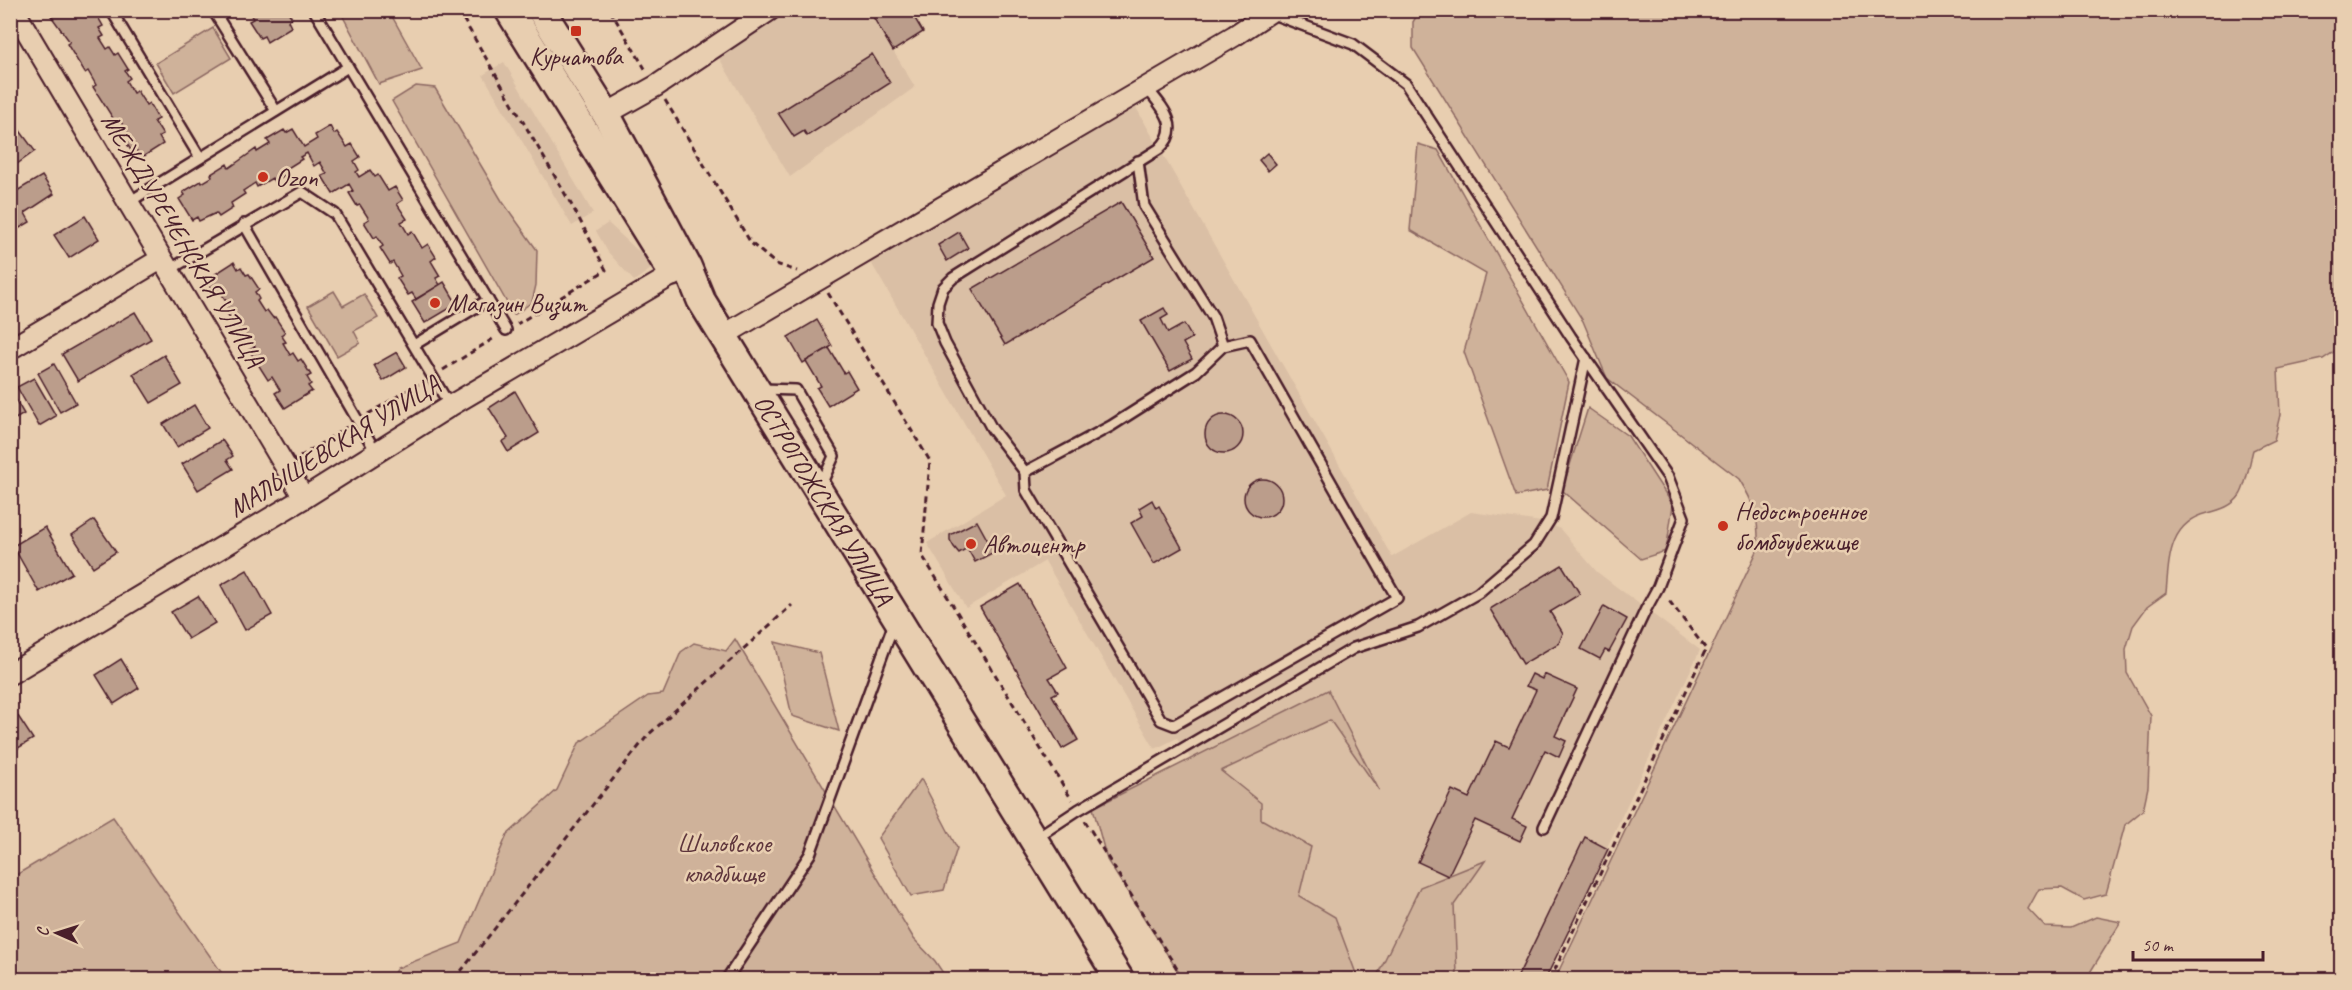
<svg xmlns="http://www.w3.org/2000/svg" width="2352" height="990" font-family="Caveat,sans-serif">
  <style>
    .built { fill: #dabfa5 }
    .green { fill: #cfb29a; stroke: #8c6862; stroke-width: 1.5 }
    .building { fill: #bb9d8b; stroke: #4a1f2b; stroke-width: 1.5 }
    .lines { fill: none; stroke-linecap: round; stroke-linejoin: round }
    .lane-casing { stroke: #4a1f2b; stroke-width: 14 }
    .street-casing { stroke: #4a1f2b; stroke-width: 24 }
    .secondary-casing { stroke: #4a1f2b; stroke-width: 32 }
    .path { stroke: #4a1f2b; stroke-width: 3; stroke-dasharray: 6 4.5; stroke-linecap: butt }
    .lane { stroke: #e8ceb0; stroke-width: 9 }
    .street { stroke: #e8ceb0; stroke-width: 20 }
    .secondary { stroke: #e8ceb0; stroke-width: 27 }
    .poi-dot { fill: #c8321e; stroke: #e8ceb0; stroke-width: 2 }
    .labels { text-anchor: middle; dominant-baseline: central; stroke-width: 5; stroke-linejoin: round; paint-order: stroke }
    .poi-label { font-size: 26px; fill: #4a1f2b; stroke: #e8ceb0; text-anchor: start }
    .street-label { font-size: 26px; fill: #4a1f2b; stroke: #e8ceb0 }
    .park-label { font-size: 26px; fill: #5e353c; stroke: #e8ceb0 }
  </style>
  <rect width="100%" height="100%" fill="#e8ceb0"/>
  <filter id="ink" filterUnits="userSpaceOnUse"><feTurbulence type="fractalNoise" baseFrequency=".0167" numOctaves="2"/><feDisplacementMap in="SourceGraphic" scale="12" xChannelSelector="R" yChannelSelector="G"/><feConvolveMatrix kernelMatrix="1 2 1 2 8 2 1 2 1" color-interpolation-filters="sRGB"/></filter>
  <g filter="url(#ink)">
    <!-- built -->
    <g class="built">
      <polygon points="784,11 869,11 915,87 790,177 716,53"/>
      <polygon points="504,62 593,213 572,226 483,75"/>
      <polygon points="1134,104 1392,557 1471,512 1548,523 1560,529 1597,572 1700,650 1545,979 1334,979 1177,738 1155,749 1045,561 966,608 927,543 1006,495 869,259"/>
      <polygon points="608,223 636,249 658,264 634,281 608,252 596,231"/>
    </g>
    <!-- green -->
    <g class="green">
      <path d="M1420 10 2341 11V347L2323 359 2278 369 2280 415 2274 440 2253 450C2250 461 2246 486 2240 495 2233 506 2220 510 2208 513 2168 523 2169 560 2166 593L2147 607 2133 626 2126 649 2127 673 2151 716 2148 787 2143 810 2125 825 2106 894 2084 900 2062 888 2039 889 2028 909 2045 927 2071 928 2096 917 2121 922 2086 979H1555L1758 549C1759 519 1755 504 1739 479L1607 378 1583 321 1413 48V22Z"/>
      <polygon points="340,11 389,11 422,70 379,84"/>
      <polygon points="213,28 231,58 174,93 156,63"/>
      <polygon points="416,86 435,88 502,201 537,250 536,285 532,302 514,315 392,101"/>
      <polygon points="1418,144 1438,150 1569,382 1547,490 1516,496 1464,352 1486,274 1410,230"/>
      <polygon points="334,291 343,306 364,294 378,318 354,331 360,343 337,356 308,306"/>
      <polygon points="1588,408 1628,436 1673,505 1666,551 1641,559 1562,490"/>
      <polygon points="735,639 914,939 935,961 947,979 389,980 397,968 461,943 507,835 557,790 579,743 648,696 663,694 681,652 694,643 726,651"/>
      <polygon points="775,642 819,653 839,731 792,716"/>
      <polygon points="1328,690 1379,790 1330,720 1221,771 1261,803 1261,819 1311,847 1299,896 1335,917 1358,979 1183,979 1107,860 1093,808"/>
      <polygon points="921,779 957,848 944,890 911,896 878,838"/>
      <polygon points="113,817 226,979 11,979 11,878"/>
      <polygon points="1485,861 1454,905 1457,974 1448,979 1375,980 1420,887"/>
    </g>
    <!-- building -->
    <g class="building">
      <polygon points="60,10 94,10 103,26 99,28 104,36 100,38 107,49 110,47 115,55 118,53 128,69 125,71 130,78 126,81 133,93 137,91 146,105 149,103 158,119 154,121 163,135 159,137 163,144 141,158 137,151 133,154 123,137 128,134 124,127 120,121 116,123 93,87 96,85 88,71 85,73 67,44 70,42 51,16"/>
      <polygon points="287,10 292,18 288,21 291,27 267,42 264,36 260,38 249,21 253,19 248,10"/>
      <polygon points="869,10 910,10 923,32 893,51"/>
      <polygon points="872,54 890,83 807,136 804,131 794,137 778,113"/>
      <polygon points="330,126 334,134 337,132 347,147 352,144 360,157 354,161 359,170 356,172 359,177 370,170 375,177 378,175 388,191 395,187 403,200 397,204 407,219 401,222 408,234 412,231 422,248 428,244 436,257 431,261 440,276 436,278 440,285 416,299 412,293 408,295 397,278 401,276 393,262 390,264 380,248 383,246 377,236 374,238 364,222 369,219 360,205 357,206 349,193 353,191 349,184 333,194 322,176 327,174 320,162 314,166 307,153 300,157 302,159 286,169 288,173 274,182 272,178 257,187 255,183 243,191 245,194 231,203 233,208 219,217 216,213 199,221 197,217 192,220 179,199 185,195 183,192 201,181 202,183 212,177 211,174 227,164 229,168 256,149 257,152 270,144 267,140 284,130 286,133 293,129 304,147 317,139 315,135"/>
      <polygon points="18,128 35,151 17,164 10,156 10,133"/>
      <polygon points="1267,153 1276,164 1268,171 1259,160"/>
      <polygon points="42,176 54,194 25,213 30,222 18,229 10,216 10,195"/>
      <polygon points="1121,202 1154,257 1005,345 972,289"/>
      <polygon points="85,216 99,239 69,258 54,235"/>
      <polygon points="959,232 968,248 947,261 938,245"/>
      <polygon points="234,262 238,269 241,267 246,275 249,274 259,289 255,292 259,299 257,301 264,312 267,310 273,318 275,317 285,332 281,335 286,342 283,343 290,355 293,353 298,361 301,359 311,375 307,377 311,384 308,386 312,391 285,408 275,393 280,390 272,377 268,380 249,350 255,347 246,334 242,337 223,307 228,304 220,291 215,294 206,280"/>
      <polygon points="444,282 457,304 425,323 412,302"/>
      <polygon points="1164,308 1168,315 1161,319 1168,333 1184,324 1192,338 1183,343 1192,359 1170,371 1141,321"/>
      <polygon points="135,312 151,339 78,381 62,354"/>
      <polygon points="817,320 832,346 803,363 788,337"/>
      <polygon points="829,348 844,373 847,371 857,388 828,406 817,388 821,386 806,361"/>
      <polygon points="397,352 406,367 383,381 374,365"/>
      <polygon points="164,355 182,385 151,403 133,374"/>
      <polygon points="54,364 76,403 60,412 38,373"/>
      <polygon points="34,378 56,416 39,426 17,387"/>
      <polygon points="515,391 539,433 508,452 502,442 508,438 489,408"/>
      <polygon points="11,392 24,414 10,422 10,393"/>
      <polygon points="194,405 208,428 177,447 163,424"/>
      <circle cx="1224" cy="434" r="19"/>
      <polygon points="222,440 233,456 227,460 233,469 198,490 182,464"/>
      <circle cx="1263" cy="498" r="19"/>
      <polygon points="1152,500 1156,508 1159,506 1182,548 1154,564 1131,523 1143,516 1139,508"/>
      <polygon points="94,520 116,552 93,567 72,535"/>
      <polygon points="977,521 994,552 975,562 967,548 959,553 954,547 950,540 950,535"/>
      <polygon points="45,527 72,573 39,592 13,546"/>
      <polygon points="1562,565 1580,594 1550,612 1563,633 1559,643 1523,664 1490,609"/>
      <polygon points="247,570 272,615 245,630 221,585"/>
      <polygon points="1020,584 1067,668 1049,678 1058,692 1052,695 1078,740 1062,749 980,607"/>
      <polygon points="198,596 215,623 188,639 171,612"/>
      <polygon points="1604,606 1627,619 1609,652 1605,650 1600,659 1581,649"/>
      <polygon points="121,659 139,688 114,704 96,675"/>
      <polygon points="1532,674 1542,679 1544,674 1577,689 1555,736 1566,741 1559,757 1545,750 1512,819 1527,826 1520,841 1475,820 1448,876 1418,862 1452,790 1469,798 1496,741 1509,747 1536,690 1526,686"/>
      <polygon points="16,713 33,739 10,753 10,717"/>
      <polygon points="1585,837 1608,849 1545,980 1516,980"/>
    </g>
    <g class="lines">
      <!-- lane casing -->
      <g class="lane-casing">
        <g id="lane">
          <polyline points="111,10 200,158"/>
          <polyline points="213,10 276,111"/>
          <polyline points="314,10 506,330"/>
          <polyline points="1270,13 1353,44 1406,84 1571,337 1668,477 1684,518 1658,587 1646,609 1544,827"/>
          <polyline points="1138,161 1144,206 1213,317 1223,346 1196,372 1111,426 1025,472 1026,490 1161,720 1174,725 1397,598 1250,340 1223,346"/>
          <polyline points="129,202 348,67"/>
          <polyline points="244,224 376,452"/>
          <polyline points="169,270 302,192 335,214 450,406"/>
          <polyline points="414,345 488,300"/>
          <polyline points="762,389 796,390 834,456 821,485"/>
          <path d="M1025 472 992 429 945 343 937 323 938 303 943 288 953 278 1159 149C1183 127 1162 107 1146 87"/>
          <polyline points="1034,839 1078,810 1354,648 1418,627 1478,593 1534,545 1551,518 1586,358"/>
          <polyline points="726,980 810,854 894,623"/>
        </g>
      </g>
      <!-- street casing -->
      <g class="street-casing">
        <g id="street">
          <polyline points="14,10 304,498"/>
          <polyline points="606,114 656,86 770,10"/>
          <polyline points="724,335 1234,36 1273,10"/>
          <polyline points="10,349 161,259"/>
          <polyline points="10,674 304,498 450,406 684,268"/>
        </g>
      </g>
      <!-- secondary casing -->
      <g class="secondary-casing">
        <g id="secondary">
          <polyline points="509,10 672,272"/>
          <path id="s1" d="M541 10 606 114 687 266 701 300 1120 980"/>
        </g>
      </g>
      <!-- path -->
      <g class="path">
        <polyline points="458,10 575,211 606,270 517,324"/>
        <polyline points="610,10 647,72"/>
        <polyline points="665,100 751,243 776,264 797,271"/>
        <polyline points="828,293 930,461 922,555 1072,800"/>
        <polyline points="443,370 496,337"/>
        <polyline points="368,414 422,382"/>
        <polyline points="300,457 347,427"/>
        <polyline points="1085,821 1184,980"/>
        <polyline points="454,980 648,735 792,605"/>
        <polyline points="1550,980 1706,649 1667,598"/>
      </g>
      <!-- lane -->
      <use href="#lane" class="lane"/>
      <!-- street -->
      <use href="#street" class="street"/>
      <!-- secondary -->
      <use href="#secondary" class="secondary"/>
    </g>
  </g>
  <!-- markers -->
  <g class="poi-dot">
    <rect x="570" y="25" width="12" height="12" rx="3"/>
    <circle cx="263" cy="177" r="6"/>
    <circle cx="435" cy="303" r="6"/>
    <circle cx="1723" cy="526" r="6"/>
    <circle cx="971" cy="544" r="6"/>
  </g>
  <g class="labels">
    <!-- poi labels -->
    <g class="poi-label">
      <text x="576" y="56" text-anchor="middle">Курчатова</text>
      <text x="275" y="177">Ozon</text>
      <text x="447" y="303">Магазин Визит</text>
      <text x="1735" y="511">Недостроенное<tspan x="1735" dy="30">бомбоубежище</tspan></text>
      <text x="983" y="544">Автоцентр</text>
    </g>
    <!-- street labels -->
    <g class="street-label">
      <text transform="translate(183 240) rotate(59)">МЕЖДУРЕЧЕНСКАЯ УЛИЦА</text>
      <text transform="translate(334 446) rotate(-32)">МАЛЫШЕВСКАЯ УЛИЦА</text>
      <text stroke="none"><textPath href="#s1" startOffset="566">ОСТРОГОЖСКАЯ УЛИЦА</textPath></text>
    </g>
    <!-- park labels -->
    <g class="park-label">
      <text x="724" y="843">Шиловское<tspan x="724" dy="30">кладбище</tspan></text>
    </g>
  </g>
  <!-- margin -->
  <rect width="2352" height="990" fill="none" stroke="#e8ceb0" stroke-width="36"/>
  <rect x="18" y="18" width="2316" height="954" fill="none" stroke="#4a1f2b" stroke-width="2" filter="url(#ink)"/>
  <!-- north arrow -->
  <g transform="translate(57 933) rotate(273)" stroke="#e8ceb0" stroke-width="4.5" paint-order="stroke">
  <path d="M0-4.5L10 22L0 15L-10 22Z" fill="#4a1f2b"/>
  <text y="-9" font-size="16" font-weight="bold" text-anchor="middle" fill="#4a1f2b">С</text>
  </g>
  <!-- scale -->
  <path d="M2133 951v9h130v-9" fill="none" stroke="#4a1f2b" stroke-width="3"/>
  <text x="2142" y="951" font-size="18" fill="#4a1f2b" stroke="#e8ceb0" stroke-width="4.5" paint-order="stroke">50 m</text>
</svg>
